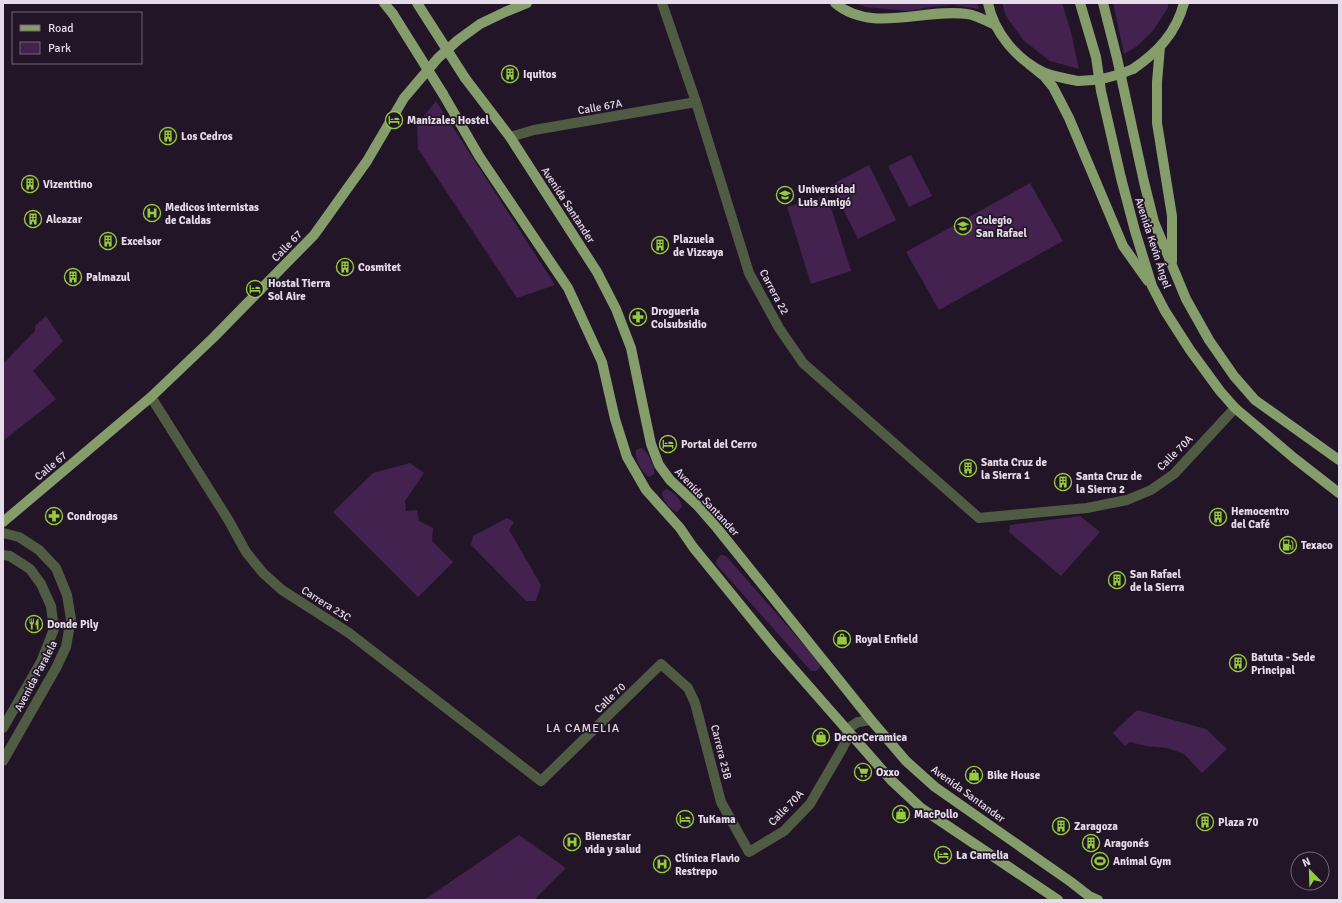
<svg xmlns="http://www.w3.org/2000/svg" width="1342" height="903" font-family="Signika,sans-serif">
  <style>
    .green { fill: #43224f }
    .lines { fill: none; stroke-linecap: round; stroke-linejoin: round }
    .minor { stroke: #505b44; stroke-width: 10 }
    .major { stroke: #859c6b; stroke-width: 10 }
    .major-bridge { stroke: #859c6b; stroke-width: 10 }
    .labels { text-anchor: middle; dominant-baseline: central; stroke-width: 3.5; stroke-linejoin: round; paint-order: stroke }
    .poi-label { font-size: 11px; font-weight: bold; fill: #e6dce9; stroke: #221527; text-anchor: start }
    .street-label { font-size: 11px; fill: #e6dce9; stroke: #221527 }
    .neighbourhood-label { font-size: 12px; letter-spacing: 1px; fill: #e6dce9; stroke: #221527 }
  </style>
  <rect width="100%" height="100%" fill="#221527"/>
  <!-- green -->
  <g class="green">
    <polygon points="854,3 977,3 979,9 953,5 930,7 908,11 866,7"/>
    <polygon points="1002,3 1062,3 1071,32 1079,69 1050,61 1023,40 1006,16"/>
    <polygon points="1113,3 1168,3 1168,8 1152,32 1136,47 1124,54"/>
    <polygon points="436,101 555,285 517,298 418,149 417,124"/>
    <polygon points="911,155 932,196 909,207 888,166"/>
    <polygon points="869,165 896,220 858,239 831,185"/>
    <polygon points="1030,183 1063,241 939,310 906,252"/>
    <polygon points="827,195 851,271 811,284 787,207"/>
    <polygon points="46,316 63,341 33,371 56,399 3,441 3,364 35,331 35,326"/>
    <path d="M641 448C648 451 655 466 654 474L649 477C642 473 634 458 636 450Z"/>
    <polygon points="410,463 424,473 405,501 406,511 417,510 419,521 433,528 432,541 453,562 418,597 333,512 373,473"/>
    <path d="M666 489C673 491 681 499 682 507L677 512C670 510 662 500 662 492Z"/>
    <polygon points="1080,516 1100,532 1061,576 1009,532 1010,525"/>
    <polygon points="507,518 514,522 509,530 541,585 536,601 526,601 471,545 473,536"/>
    <polygon points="721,555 726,556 820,663 820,668 816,671 811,671 716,564 717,559"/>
    <polygon points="1137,710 1206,729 1227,749 1202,773 1184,754 1167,748 1146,746 1130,742 1125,746 1113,733"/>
    <polygon points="519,835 566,868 534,900 424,900"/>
  </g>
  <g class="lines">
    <!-- minor -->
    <g class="minor">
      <polyline points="662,3 696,102 749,273 779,328 803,363 979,518 1087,508 1127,500 1151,490 1174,474 1235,408"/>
      <polyline points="510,137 534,130 696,102"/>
      <polyline points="151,397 229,521 246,552 263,573 282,590 349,633 541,781 661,664 688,688 695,703 721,802 749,852 784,831 810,804 842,749 847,739 847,729 858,722 871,720"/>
      <polyline points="3,533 19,537 39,550 56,568 67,595 71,619 66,647 56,668 3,761"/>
      <polyline points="3,555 10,556 30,569 41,584 51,606 54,629 41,662 3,728"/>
    </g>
    <!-- major -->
    <g class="major">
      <polyline points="384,3 393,14"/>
      <path d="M835 3C871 34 924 8 967 14 976 15 987 21 995 25"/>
      <path d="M988 3C994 33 1017 60 1045 73 1056 77 1067 79 1078 81"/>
      <polyline points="1080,3 1096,57 1101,91 1121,178 1135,231 1152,286 1165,311 1190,350 1220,391 1235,408 1294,458 1339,493"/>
      <polyline points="1103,3 1117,58 1144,182 1154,222 1186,299 1209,340 1234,376 1255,400 1339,460"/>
      <polyline points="1160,47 1157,82 1157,123 1172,216 1172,261"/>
      <polyline points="1029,64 1044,76 1053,87 1069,118 1123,246 1148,281"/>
      <path d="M1133 69C1158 52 1176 33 1184 3"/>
      <polyline points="465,78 510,137 597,272 616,309 631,348 644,411 651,444 659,465 670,480 697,505 717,528 871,720 906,761 935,787 1071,882 1089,896 1098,900"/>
      <polyline points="443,94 479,156 568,288 602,362 615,419 627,457 646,490 680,528 693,547 777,650 891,780 921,808 1058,900"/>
      <polyline points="3,522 151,397 214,337 314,235 367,161 404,98 438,58 458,40 480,24 505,12 527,3"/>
    </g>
    <!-- major-bridge -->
    <g class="major-bridge">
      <polyline points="417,3 465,78"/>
      <polyline points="393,14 443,94"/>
      <path d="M1078 81C1098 81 1115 77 1133 69"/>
    </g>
  </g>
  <!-- icons -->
  <defs>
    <g id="building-ring" transform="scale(0.9)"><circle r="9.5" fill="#221527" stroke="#94cc3c" stroke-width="1.5"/><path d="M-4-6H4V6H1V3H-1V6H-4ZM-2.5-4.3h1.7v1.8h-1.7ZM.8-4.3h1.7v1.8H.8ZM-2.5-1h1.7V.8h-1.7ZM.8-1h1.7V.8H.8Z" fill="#94cc3c"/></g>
    <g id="hotel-ring" transform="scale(0.9)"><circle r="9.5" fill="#221527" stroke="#94cc3c" stroke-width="1.5"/><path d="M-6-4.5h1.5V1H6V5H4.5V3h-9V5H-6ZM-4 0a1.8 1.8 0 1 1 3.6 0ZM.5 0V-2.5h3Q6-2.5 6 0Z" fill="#94cc3c"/></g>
    <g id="university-ring" transform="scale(0.9)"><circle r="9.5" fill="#221527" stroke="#94cc3c" stroke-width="1.5"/><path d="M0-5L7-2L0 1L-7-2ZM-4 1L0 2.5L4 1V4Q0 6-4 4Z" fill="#94cc3c"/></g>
    <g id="hospital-ring" transform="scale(0.9)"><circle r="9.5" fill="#221527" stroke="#94cc3c" stroke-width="1.5"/><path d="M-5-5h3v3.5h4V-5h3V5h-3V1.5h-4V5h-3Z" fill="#94cc3c"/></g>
    <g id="school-ring" transform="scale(0.9)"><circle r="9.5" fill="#221527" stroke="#94cc3c" stroke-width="1.5"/><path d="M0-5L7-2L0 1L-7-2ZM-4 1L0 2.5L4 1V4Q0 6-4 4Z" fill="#94cc3c"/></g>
    <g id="pharmacy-ring" transform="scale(0.9)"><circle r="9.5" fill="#221527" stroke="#94cc3c" stroke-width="1.5"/><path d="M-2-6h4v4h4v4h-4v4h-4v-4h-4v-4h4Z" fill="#94cc3c"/></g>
    <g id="fuel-ring" transform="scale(0.9)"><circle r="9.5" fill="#221527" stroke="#94cc3c" stroke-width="1.5"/><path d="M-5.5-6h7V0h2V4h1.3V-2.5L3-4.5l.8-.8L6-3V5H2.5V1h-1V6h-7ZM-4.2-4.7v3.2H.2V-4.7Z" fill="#94cc3c"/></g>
    <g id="restaurant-ring" transform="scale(0.9)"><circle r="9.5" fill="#221527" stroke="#94cc3c" stroke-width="1.5"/><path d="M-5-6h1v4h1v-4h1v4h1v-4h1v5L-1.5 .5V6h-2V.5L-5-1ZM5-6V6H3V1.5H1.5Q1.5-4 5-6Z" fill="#94cc3c"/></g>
    <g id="shop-ring" transform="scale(0.9)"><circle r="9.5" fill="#221527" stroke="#94cc3c" stroke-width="1.5"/><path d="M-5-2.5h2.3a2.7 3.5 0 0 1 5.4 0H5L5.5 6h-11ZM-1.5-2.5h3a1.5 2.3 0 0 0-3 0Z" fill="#94cc3c"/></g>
    <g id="supermarket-ring" transform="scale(0.9)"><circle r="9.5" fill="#221527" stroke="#94cc3c" stroke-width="1.5"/><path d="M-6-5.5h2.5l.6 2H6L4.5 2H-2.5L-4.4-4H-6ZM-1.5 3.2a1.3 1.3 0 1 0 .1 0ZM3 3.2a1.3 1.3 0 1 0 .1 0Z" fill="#94cc3c"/></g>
    <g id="stadium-ring" transform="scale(0.9)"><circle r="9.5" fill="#221527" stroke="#94cc3c" stroke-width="1.5"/><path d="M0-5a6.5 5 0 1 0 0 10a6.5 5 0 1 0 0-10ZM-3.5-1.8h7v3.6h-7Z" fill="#94cc3c"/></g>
  </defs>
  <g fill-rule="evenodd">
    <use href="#building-ring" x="510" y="74"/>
    <use href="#hotel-ring" x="394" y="120"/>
    <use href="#building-ring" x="168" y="136"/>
    <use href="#building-ring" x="30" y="184"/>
    <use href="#university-ring" x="785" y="195"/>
    <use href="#hospital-ring" x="152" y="213"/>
    <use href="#building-ring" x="33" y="219"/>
    <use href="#school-ring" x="963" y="226"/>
    <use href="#building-ring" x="108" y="241"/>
    <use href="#building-ring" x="660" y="245"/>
    <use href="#building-ring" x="345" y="267"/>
    <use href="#building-ring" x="73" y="277"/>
    <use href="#hotel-ring" x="255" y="289"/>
    <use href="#pharmacy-ring" x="638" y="317"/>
    <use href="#hotel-ring" x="668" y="444"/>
    <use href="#building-ring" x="968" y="468"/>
    <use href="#building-ring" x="1063" y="482"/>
    <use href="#pharmacy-ring" x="54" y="516"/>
    <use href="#building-ring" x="1218" y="517"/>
    <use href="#fuel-ring" x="1288" y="545"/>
    <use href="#building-ring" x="1117" y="580"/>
    <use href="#restaurant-ring" x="34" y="624"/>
    <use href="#shop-ring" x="842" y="639"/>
    <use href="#building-ring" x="1238" y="663"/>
    <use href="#shop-ring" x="821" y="737"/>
    <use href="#supermarket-ring" x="863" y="772"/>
    <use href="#shop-ring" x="974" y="775"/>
    <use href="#shop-ring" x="901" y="814"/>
    <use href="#hotel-ring" x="685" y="819"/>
    <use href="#building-ring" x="1205" y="822"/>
    <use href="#building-ring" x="1061" y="826"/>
    <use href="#hospital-ring" x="572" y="842"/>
    <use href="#building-ring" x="1091" y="843"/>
    <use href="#hotel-ring" x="943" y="855"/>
    <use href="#stadium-ring" x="1100" y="861"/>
    <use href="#hospital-ring" x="662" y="864"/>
  </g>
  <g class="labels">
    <!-- poi labels -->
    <g class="poi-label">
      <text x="523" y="74">Iquitos</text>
      <text x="407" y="120">Manizales Hostel</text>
      <text x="181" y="136">Los Cedros</text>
      <text x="43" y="184">Vizenttino</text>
      <text x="798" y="189">Universidad<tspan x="798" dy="13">Luis Amigó</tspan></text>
      <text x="165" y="207">Medicos internistas<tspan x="165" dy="13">de Caldas</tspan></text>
      <text x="46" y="219">Alcazar</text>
      <text x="976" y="220">Colegio<tspan x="976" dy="13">San Rafael</tspan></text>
      <text x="673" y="239">Plazuela<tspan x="673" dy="13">de Vizcaya</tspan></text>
      <text x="121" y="241">Excelsor</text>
      <text x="358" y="267">Cosmitet</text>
      <text x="86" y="277">Palmazul</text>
      <text x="268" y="283">Hostal Tierra<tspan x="268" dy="13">Sol Aire</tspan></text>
      <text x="651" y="311">Drogueria<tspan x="651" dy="13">Colsubsidio</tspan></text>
      <text x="681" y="444">Portal del Cerro</text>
      <text x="981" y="462">Santa Cruz de<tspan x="981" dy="13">la Sierra 1</tspan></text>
      <text x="1076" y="476">Santa Cruz de<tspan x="1076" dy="13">la Sierra 2</tspan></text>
      <text x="1231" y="511">Hemocentro<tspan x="1231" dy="13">del Café</tspan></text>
      <text x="67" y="516">Condrogas</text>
      <text x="1301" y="545">Texaco</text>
      <text x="1130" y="574">San Rafael<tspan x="1130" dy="13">de la Sierra</tspan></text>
      <text x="47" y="624">Donde Pily</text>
      <text x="855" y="639">Royal Enfield</text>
      <text x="1251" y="657">Batuta - Sede<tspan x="1251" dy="13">Principal</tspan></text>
      <text x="834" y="737">DecorCeramica</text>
      <text x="876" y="772">Oxxo</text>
      <text x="987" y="775">Bike House</text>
      <text x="914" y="814">MacPollo</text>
      <text x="698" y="819">TuKama</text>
      <text x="1218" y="822">Plaza 70</text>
      <text x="1074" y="826">Zaragoza</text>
      <text x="585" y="836">Bienestar<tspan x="585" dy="13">vida y salud</tspan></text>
      <text x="1104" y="843">Aragonés</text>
      <text x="956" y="855">La Camelia</text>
      <text x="675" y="858">Clínica Flavio<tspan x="675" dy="13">Restrepo</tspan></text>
      <text x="1113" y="861">Animal Gym</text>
    </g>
    <!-- street labels -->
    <g class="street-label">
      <text transform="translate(600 107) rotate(-10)">Calle 67A</text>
      <text transform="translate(568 205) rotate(57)">Avenida Santander</text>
      <text transform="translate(1153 243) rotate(72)">Avenida Kevin Ángel</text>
      <text transform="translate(287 246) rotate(-46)">Calle 67</text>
      <text transform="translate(774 292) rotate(62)">Carrera 22</text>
      <text transform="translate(1175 453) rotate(-45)">Calle 70A</text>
      <text transform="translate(51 466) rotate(-40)">Calle 67</text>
      <text transform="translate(707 502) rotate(47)">Avenida Santander</text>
      <text transform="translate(326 604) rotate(32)">Carrera 23C</text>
      <text transform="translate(36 676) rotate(-62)">Avenida Paralela</text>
      <text transform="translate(610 698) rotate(-44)">Calle 70</text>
      <text transform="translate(721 752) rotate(76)">Carrera 23B</text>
      <text transform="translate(968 794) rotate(36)">Avenida Santander</text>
      <text transform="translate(786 808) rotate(-46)">Calle 70A</text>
    </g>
    <!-- neighbourhood labels -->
    <g class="neighbourhood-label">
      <text x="583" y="728">LA CAMELIA</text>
    </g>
  </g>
  <!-- border -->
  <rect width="1342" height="903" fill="none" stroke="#e6dce9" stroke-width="8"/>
  <!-- legend -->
  <rect x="12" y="12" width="130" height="52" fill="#221527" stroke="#706575"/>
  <rect x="20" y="25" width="20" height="6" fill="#859c6b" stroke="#706575"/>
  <text x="48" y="32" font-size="12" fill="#e6dce9">Road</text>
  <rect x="20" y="42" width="20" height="12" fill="#43224f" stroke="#706575"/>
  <text x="48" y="52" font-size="12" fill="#e6dce9">Park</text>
  <!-- north arrow -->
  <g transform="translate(1310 871) rotate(337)"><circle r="19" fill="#221527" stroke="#706575"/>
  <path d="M0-3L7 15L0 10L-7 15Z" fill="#94cc3c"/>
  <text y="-6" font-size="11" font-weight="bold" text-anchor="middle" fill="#e6dce9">N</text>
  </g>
</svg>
